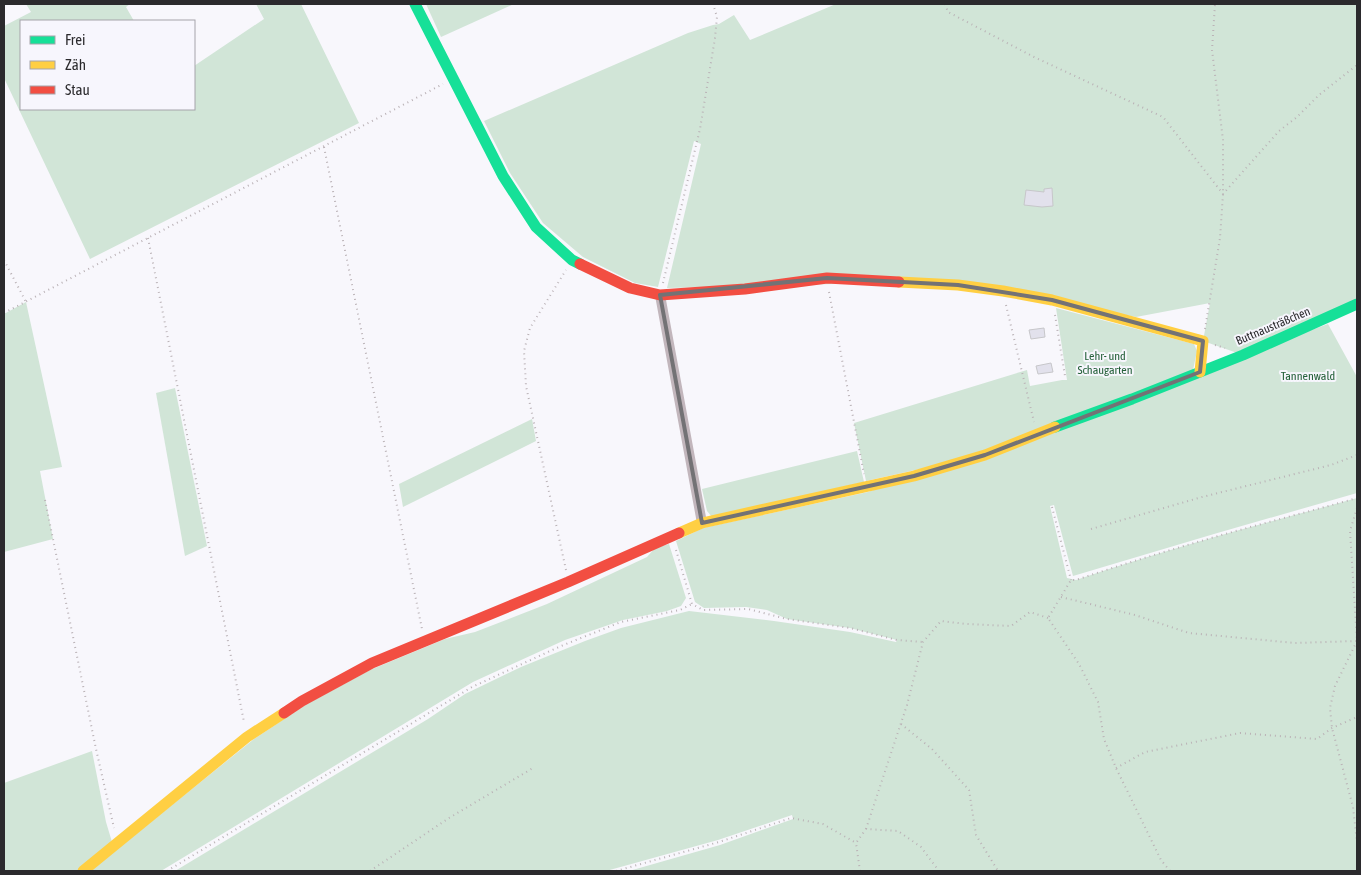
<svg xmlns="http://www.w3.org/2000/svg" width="1361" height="875" font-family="'Asap Condensed',sans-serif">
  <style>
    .green { fill: #d1e5d7 }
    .building { fill: #e2e1ec; stroke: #c7c7ca }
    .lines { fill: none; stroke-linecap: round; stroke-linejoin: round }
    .path { stroke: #bab2b6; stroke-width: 2; stroke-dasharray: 1 4; stroke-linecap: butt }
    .street { stroke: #c2b6bc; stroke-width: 10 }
    .fast { stroke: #16e098; stroke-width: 11 }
    .slow { stroke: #ffcf43; stroke-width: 11 }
    .jam { stroke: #f24e42; stroke-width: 11 }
    .marked { fill: none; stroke: #737275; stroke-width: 4; stroke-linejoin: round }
    .labels { text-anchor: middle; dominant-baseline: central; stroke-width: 4; stroke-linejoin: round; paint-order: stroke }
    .street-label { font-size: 12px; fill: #2b2a2d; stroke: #f7f6fd }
    .park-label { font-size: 12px; fill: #246039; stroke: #f7f6fd }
  </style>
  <rect width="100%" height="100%" fill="#f8f7fc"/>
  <!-- green -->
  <g class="green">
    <polygon points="26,4 130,4 126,7 134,21 21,21 21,109 194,109 194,66 264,19 256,4 301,4 359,123 90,259 4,78 4,26 31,12"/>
    <polygon points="426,4 514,4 441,37"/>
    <polygon points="836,4 1357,4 1357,304 1243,355 1203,341 1210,303 1136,317 959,281 667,288 701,144 694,141 658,287 635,283 583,257 543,223 510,173 484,121 688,33 713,25 719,24 734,15 750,40"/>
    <polygon points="26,302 62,467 40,471 53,539 4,552 4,314"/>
    <polygon points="1056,308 1194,344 1197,351 1193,370 965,459 866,481 854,423 1027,370 1030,386 1062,380 1067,380"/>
    <path d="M1328 324 1357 377V493L1214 534 1073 576 1054 505 1050 506 1067 578 1076 580C1123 564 1170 550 1218 536 1264 523 1311 511 1357 498V871H629L720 845 793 819 792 815 718 840 606 871H175L428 719 465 694 521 667 585 641 621 628 689 611 774 621 850 632 896 642 897 640 850 628 787 619 767 610 746 607 704 608 695 602 676 541 703 528 868 492Z"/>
    <polygon points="175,388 207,546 185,556 156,393"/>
    <polygon points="532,419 536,441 403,507 399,484"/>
    <polygon points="857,451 864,482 712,517 707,511 702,489"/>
    <polygon points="669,544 686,598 681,606 667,611 623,620 565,640 473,682 161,871 90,871 254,739 307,704 370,670 445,639 475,632 547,604 647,557 655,548"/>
    <polygon points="92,751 106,822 112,842 77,871 4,871 4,783"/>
  </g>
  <!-- building -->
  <g class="building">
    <polygon points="1052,188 1053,206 1042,207 1024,205 1026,190 1044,192 1044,189"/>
    <polygon points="1044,328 1045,337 1031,339 1029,330"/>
    <polygon points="1051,363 1053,372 1038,374 1036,366"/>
  </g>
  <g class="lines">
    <!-- path -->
    <g class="path">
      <polyline points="945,4 948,12 1034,57 1163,117 1223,194 1279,131 1297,117 1319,95 1357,65"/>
      <polyline points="324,147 422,629"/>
      <polyline points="148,238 244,722"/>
      <polyline points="4,260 26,302"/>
      <polyline points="663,283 700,129 715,38 717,17 713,4"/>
      <polyline points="829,292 864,474"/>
      <polyline points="1006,305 1034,422"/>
      <polyline points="4,313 443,84"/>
      <polyline points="1055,315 1065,376"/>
      <polyline points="1205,329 1220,238 1223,194 1223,140 1212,50 1215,4"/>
      <polyline points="1215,345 1225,348"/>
      <polyline points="45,500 96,749 114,828"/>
      <polyline points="1052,507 1071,580"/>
      <polyline points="1357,508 1350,531 1357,641"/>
      <polyline points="1091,529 1202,497 1331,465 1357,455"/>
      <polyline points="676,550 692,604 703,610 748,609 787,619 850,628 897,640 923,642"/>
      <polyline points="566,570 526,386 524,351 530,328 566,270"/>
      <polyline points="1061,597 1135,615 1189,633 1295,643 1357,641"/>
      <polyline points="1357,641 1335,686 1330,708 1332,728 1353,807 1357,842"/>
      <polyline points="901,724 932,749 969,790 976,835 998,871"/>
      <polyline points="1116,768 1145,752 1240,733 1317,739 1332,728 1357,717"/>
      <polyline points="866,829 907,705 923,642 941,621 966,624 1011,626 1030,612 1048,618"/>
      <polyline points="167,871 472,687 561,646 621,622 680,610 692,604"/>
      <polyline points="370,871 449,818 533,768"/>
      <polyline points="616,871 719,842 791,818 823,824 856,843"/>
      <polyline points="860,871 856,843 866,829 898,831 921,847 939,871"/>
      <path d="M1170 871 1161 860 1116 768 1104 739 1098 702 1079 664 1048 618 1071 580H1076C1123 564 1170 550 1218 536 1264 523 1311 511 1357 498"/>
    </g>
    <!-- street -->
    <polyline class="street" points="660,295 702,523"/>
    <!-- fast -->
    <g class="fast">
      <polyline points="415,4 503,176 536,227 572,260 580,264"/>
      <polyline points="1055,427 1132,399 1243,355 1357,304"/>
    </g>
    <!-- slow -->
    <g class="slow">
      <polyline points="899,282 958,285 1003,291 1052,300 1203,341 1200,372"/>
      <polyline points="679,533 702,523 914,476 985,455 1055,427"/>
      <polyline points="83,871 247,737 284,713"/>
    </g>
    <!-- jam -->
    <g class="jam">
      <polyline points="580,264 630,288 660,295 745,289 827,278 899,282"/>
      <polyline points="284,713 302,701 372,663 568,582 679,533"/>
    </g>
  </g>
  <!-- marked area -->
  <path class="marked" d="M827 278 958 285 1052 300 1203 341 1200 372 985 455 914 476 702 523 660 295Z"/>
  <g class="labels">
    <!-- street labels -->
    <g class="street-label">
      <text transform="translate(1273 326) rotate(-23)">Buttnausträßchen</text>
    </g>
    <!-- park labels -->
    <g class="park-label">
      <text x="1105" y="356">Lehr- und<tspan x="1105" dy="14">Schaugarten</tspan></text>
      <text x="1308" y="376">Tannenwald</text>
    </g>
  </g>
  <!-- border -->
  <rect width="1361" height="875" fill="none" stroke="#2b2a2d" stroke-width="10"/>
  <!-- legend -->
  <rect x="20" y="20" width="175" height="90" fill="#f7f6fd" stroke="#a5a4aa"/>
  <rect x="30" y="36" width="25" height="8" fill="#16e098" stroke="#a5a4aa"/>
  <text x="65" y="45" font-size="15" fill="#2b2a2d">Frei</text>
  <rect x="30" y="61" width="25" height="8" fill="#ffcf43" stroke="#a5a4aa"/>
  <text x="65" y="70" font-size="15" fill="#2b2a2d">Zäh</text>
  <rect x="30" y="86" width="25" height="8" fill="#f24e42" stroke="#a5a4aa"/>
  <text x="65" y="95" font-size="15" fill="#2b2a2d">Stau</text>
</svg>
